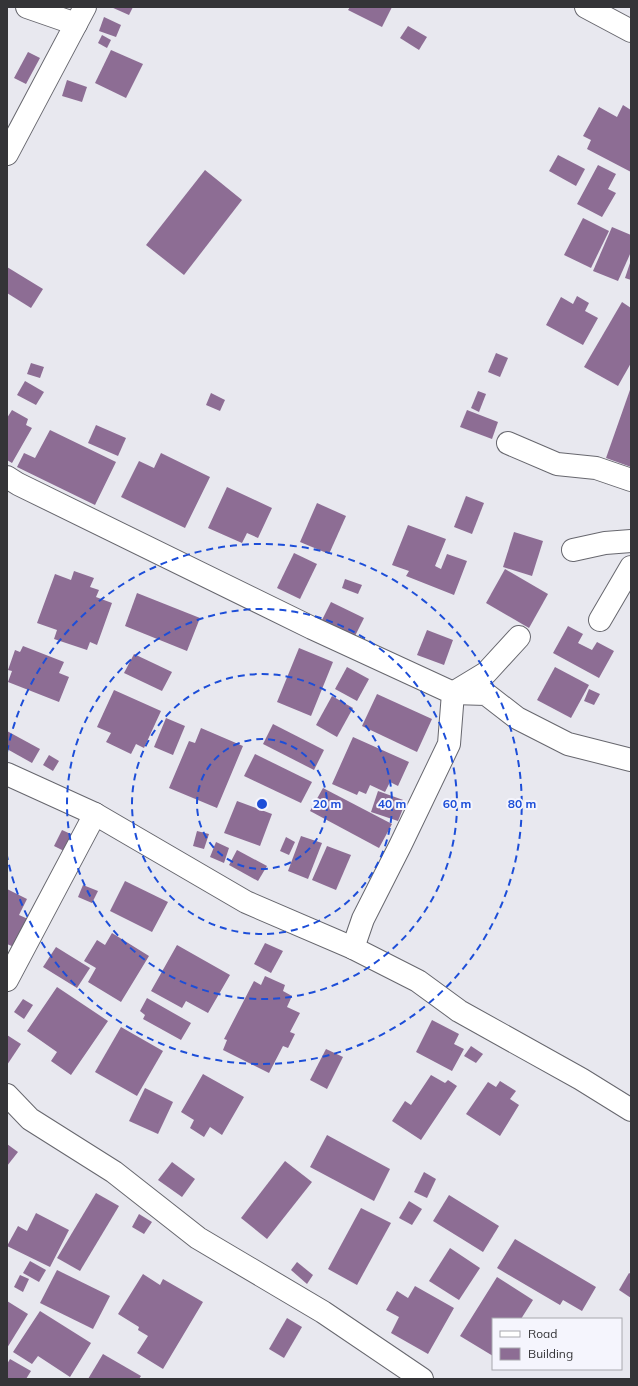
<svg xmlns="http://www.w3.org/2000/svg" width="638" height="1386" font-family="Mulish,sans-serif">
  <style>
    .building { fill: #8d6d94 }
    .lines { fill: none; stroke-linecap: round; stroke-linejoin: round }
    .minor-casing { stroke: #67676e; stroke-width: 24 }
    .major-casing { stroke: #67676e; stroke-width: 24 }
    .minor { stroke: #fff; stroke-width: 22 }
    .major { stroke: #fff; stroke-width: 22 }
    .ring { fill: none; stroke: #1d4ed8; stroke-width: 2; stroke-dasharray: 7 5 }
    .centre { fill: #1d4ed8; stroke: #f5f5fd; stroke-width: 2 }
    .ring-label { font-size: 12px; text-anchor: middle; font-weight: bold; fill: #1d4ed8; stroke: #f5f5fd; stroke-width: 4; stroke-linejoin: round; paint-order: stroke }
  </style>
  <rect width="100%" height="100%" fill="#e8e8ef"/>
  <!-- building -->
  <g class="building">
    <polygon points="111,7 133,7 129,15"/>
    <polygon points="350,7 392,7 382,27 348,10"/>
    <polygon points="104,17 121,25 116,37 99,31"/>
    <polygon points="408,26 427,37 419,50 400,38"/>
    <polygon points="102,35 111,40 107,48 98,43"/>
    <polygon points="111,50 143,64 126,98 95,83"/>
    <polygon points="28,52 40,58 26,84 14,78"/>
    <polygon points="67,80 87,87 82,102 62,96"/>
    <polygon points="623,105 631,110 631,172 587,149 591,140 583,136 599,107 617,117"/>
    <polygon points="558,155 585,169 576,186 549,171"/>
    <polygon points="598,165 616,174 608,189 616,193 602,217 577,204"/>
    <polygon points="205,170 242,200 184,275 146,245"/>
    <polygon points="583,218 609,231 591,268 564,255"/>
    <polygon points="612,227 631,235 631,252 618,281 593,271"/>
    <polygon points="631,260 631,280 625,278"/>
    <polygon points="7,267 43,289 31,308 7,293"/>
    <polygon points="577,296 589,303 585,311 598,318 583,345 546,325 561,297 573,304"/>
    <polygon points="622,302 631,308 631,363 618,386 584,367"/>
    <polygon points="496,353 508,358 500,377 488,372"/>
    <polygon points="31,363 44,367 40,378 27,374"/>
    <polygon points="25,381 44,392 36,405 17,395"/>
    <polygon points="631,387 631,467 606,458"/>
    <polygon points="478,391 486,394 479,412 471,408"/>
    <polygon points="211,393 225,400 220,411 206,405"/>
    <polygon points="12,410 28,419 26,425 32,428 12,463 7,460 7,418"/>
    <polygon points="467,410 498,422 492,439 460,427"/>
    <polygon points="96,425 126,438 118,456 88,443"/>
    <polygon points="50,430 116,462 95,505 17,467 24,453 35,458"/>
    <polygon points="161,453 210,477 185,528 121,497 139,461 154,468"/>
    <polygon points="227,487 272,508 258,538 247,533 242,543 208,528"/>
    <polygon points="466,496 484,503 472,534 454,527"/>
    <polygon points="317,503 346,516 329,554 300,542"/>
    <polygon points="408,525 446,539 435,566 441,569 447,554 467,561 454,595 406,576 409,571 392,565"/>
    <polygon points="514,532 543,541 532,576 503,567"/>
    <polygon points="294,553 317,564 300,599 277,588"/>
    <polygon points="505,569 548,594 529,628 486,603"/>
    <polygon points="74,571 94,578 90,587 99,590 96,597 112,603 97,645 90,642 87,650 54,639 57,630 37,623 55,574 71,580"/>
    <polygon points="345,579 362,585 358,594 342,588"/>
    <polygon points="137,593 200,618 187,651 125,626"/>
    <polygon points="331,602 364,618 355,636 322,620"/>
    <polygon points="568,626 583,634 578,643 592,650 597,642 614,651 599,678 553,653"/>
    <polygon points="427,630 453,640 444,665 417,655"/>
    <polygon points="23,646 64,662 59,673 69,677 59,702 8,682 12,671 8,670 15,650 20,652"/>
    <polygon points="299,648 333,662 311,716 277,702"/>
    <polygon points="134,654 172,672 162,691 124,673"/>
    <polygon points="347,667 369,679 357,701 335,689"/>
    <polygon points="555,667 589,685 571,718 537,700"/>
    <polygon points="589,689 600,694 594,705 584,701"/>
    <polygon points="114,690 161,711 144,748 136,744 131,754 106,742 111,733 97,727"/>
    <polygon points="377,694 432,719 417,752 362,726"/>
    <polygon points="332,696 353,708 337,737 316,725"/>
    <polygon points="166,718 185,726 173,755 154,747"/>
    <polygon points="273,724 324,750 314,770 263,744"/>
    <polygon points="201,728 243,746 217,808 169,788 189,741 195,743"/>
    <polygon points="7,731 40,749 32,763 7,749"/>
    <polygon points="353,737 409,762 398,786 390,782 385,792 370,785 366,794 359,791 357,795 332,784"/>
    <polygon points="255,754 312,782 301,803 244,776"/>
    <polygon points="49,755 59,761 53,771 43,765"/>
    <polygon points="323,788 392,824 379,848 310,811"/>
    <polygon points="378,791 406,801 398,821 371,812"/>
    <polygon points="237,801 272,814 260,846 224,833"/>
    <polygon points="62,830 75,836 66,852 54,846"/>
    <polygon points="197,831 209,834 204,849 193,846"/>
    <polygon points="301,836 322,843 308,879 288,871"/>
    <polygon points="286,837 295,842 289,855 280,851"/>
    <polygon points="216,842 229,848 224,863 210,857"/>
    <polygon points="327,846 351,855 336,890 312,880"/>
    <polygon points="237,850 267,866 258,881 229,865"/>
    <polygon points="125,881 168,902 152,932 110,911"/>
    <polygon points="83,885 98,891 92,903 78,897"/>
    <polygon points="7,889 27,899 19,915 28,919 14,947 7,944"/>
    <polygon points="112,933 149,956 121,1002 88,982 96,968 84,961 97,940 105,945"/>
    <polygon points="265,943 283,951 271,973 254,964"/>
    <polygon points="177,945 230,975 208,1013 186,1001 182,1008 151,991"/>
    <polygon points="56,947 90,968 77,988 43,967"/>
    <polygon points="265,976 285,985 283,991 292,996 287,1007 300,1013 290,1032 295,1034 288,1048 283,1046 269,1073 223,1050 227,1040 224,1039 254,981 261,985"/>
    <polygon points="57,987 108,1021 71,1075 51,1061 57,1052 27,1031"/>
    <polygon points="147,998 191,1023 181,1040 143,1019 145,1015 140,1011"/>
    <polygon points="23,999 33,1005 24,1019 14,1012"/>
    <polygon points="432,1020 459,1034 454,1044 464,1049 452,1071 416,1052"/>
    <polygon points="121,1027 163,1051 137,1096 95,1072"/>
    <polygon points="7,1035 21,1044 7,1065"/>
    <polygon points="471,1046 483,1054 476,1063 464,1056"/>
    <polygon points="326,1049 343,1057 327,1089 310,1080"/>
    <polygon points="203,1074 244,1097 222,1135 210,1127 204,1137 190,1128 194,1120 181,1112"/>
    <polygon points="431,1075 445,1083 448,1080 457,1086 421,1140 392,1121 405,1101 411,1105"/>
    <polygon points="500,1081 516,1091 510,1099 519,1105 500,1136 466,1114 488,1082 496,1087"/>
    <polygon points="145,1088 173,1102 158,1134 129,1121"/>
    <polygon points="327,1135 390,1169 374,1201 310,1167"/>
    <polygon points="7,1144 18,1152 7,1166"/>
    <polygon points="285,1161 312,1182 267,1239 241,1218"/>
    <polygon points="172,1162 195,1179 182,1197 158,1180"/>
    <polygon points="424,1172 436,1179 427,1198 414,1192"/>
    <polygon points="96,1193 119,1206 80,1271 57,1258"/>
    <polygon points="449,1195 499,1226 483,1252 433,1221"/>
    <polygon points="409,1201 422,1209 412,1225 399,1218"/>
    <polygon points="361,1208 391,1223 357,1285 328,1269"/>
    <polygon points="36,1213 69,1230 50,1267 7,1246 18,1226 27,1231"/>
    <polygon points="139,1214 152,1222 144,1234 132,1227"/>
    <polygon points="515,1239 596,1287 582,1311 563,1300 560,1305 497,1268"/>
    <polygon points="450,1248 480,1268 459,1300 429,1281"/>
    <polygon points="30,1261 46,1270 39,1282 23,1273"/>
    <polygon points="297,1262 313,1275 307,1284 291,1270"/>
    <polygon points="57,1270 110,1296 93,1329 40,1303"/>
    <polygon points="629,1273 631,1274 631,1298 619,1290"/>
    <polygon points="143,1274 160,1285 163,1279 203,1302 163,1369 137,1353 148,1336 138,1330 139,1327 118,1314"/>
    <polygon points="20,1275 29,1279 23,1292 14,1287"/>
    <polygon points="497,1277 533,1300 521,1319 493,1319 493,1356 460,1336"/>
    <polygon points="415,1286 454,1308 428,1354 391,1333 399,1317 386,1310 397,1291 408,1298"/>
    <polygon points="7,1301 28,1314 7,1348"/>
    <polygon points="40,1311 91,1343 70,1377 38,1356 32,1364 13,1352"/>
    <polygon points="287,1318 302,1327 284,1358 269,1349"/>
    <polygon points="103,1354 141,1376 139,1379 88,1379"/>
    <polygon points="10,1359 31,1371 26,1379 7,1379 7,1364"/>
  </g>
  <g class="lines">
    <!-- minor casing -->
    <g class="minor-casing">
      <g id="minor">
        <polyline points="27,7 76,24"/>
        <polyline points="7,154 85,7"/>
        <polyline points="508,443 557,464 596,468 631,480"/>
        <polyline points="7,477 18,484 312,628 453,693 449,744 400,846 363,919 353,948"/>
        <polyline points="573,550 605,543 631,541"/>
        <polyline points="600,620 631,567"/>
        <polyline points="519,637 486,673 453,693 486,694 517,718 568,744 631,760"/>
        <polyline points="7,774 95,814 246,902 353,948 418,981 459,1011 581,1079 631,1110"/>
        <polyline points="7,980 95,814"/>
        <polyline points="7,1095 30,1119 114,1172 198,1238 323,1312 422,1379"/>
      </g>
    </g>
    <!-- major casing -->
    <g class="major-casing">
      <polyline id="major" points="586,7 631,31"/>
    </g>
    <!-- minor -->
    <use href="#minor" class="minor"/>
    <!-- major -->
    <use href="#major" class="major"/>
  </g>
  <!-- distance rings -->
  <g class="ring">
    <circle cx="262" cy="804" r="65"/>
    <circle cx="262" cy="804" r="130"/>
    <circle cx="262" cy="804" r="195"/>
    <path d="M7 752A260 260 0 1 1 7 856"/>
  </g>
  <circle cx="262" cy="804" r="6" class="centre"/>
  <g class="ring-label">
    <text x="327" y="808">20 m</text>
    <text x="392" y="808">40 m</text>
    <text x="457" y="808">60 m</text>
    <text x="522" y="808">80 m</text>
  </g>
  <!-- border -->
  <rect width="638" height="1386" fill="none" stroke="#343437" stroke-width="16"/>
  <!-- legend -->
  <rect x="492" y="1318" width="130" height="52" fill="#f5f5fd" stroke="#a8a8ae"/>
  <rect x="500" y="1331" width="20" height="6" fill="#ffffff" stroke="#a8a8ae"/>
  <text x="528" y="1338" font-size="12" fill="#343437">Road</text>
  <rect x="500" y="1348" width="20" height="12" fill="#8d6d94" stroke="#a8a8ae"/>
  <text x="528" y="1358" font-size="12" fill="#343437">Building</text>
</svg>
